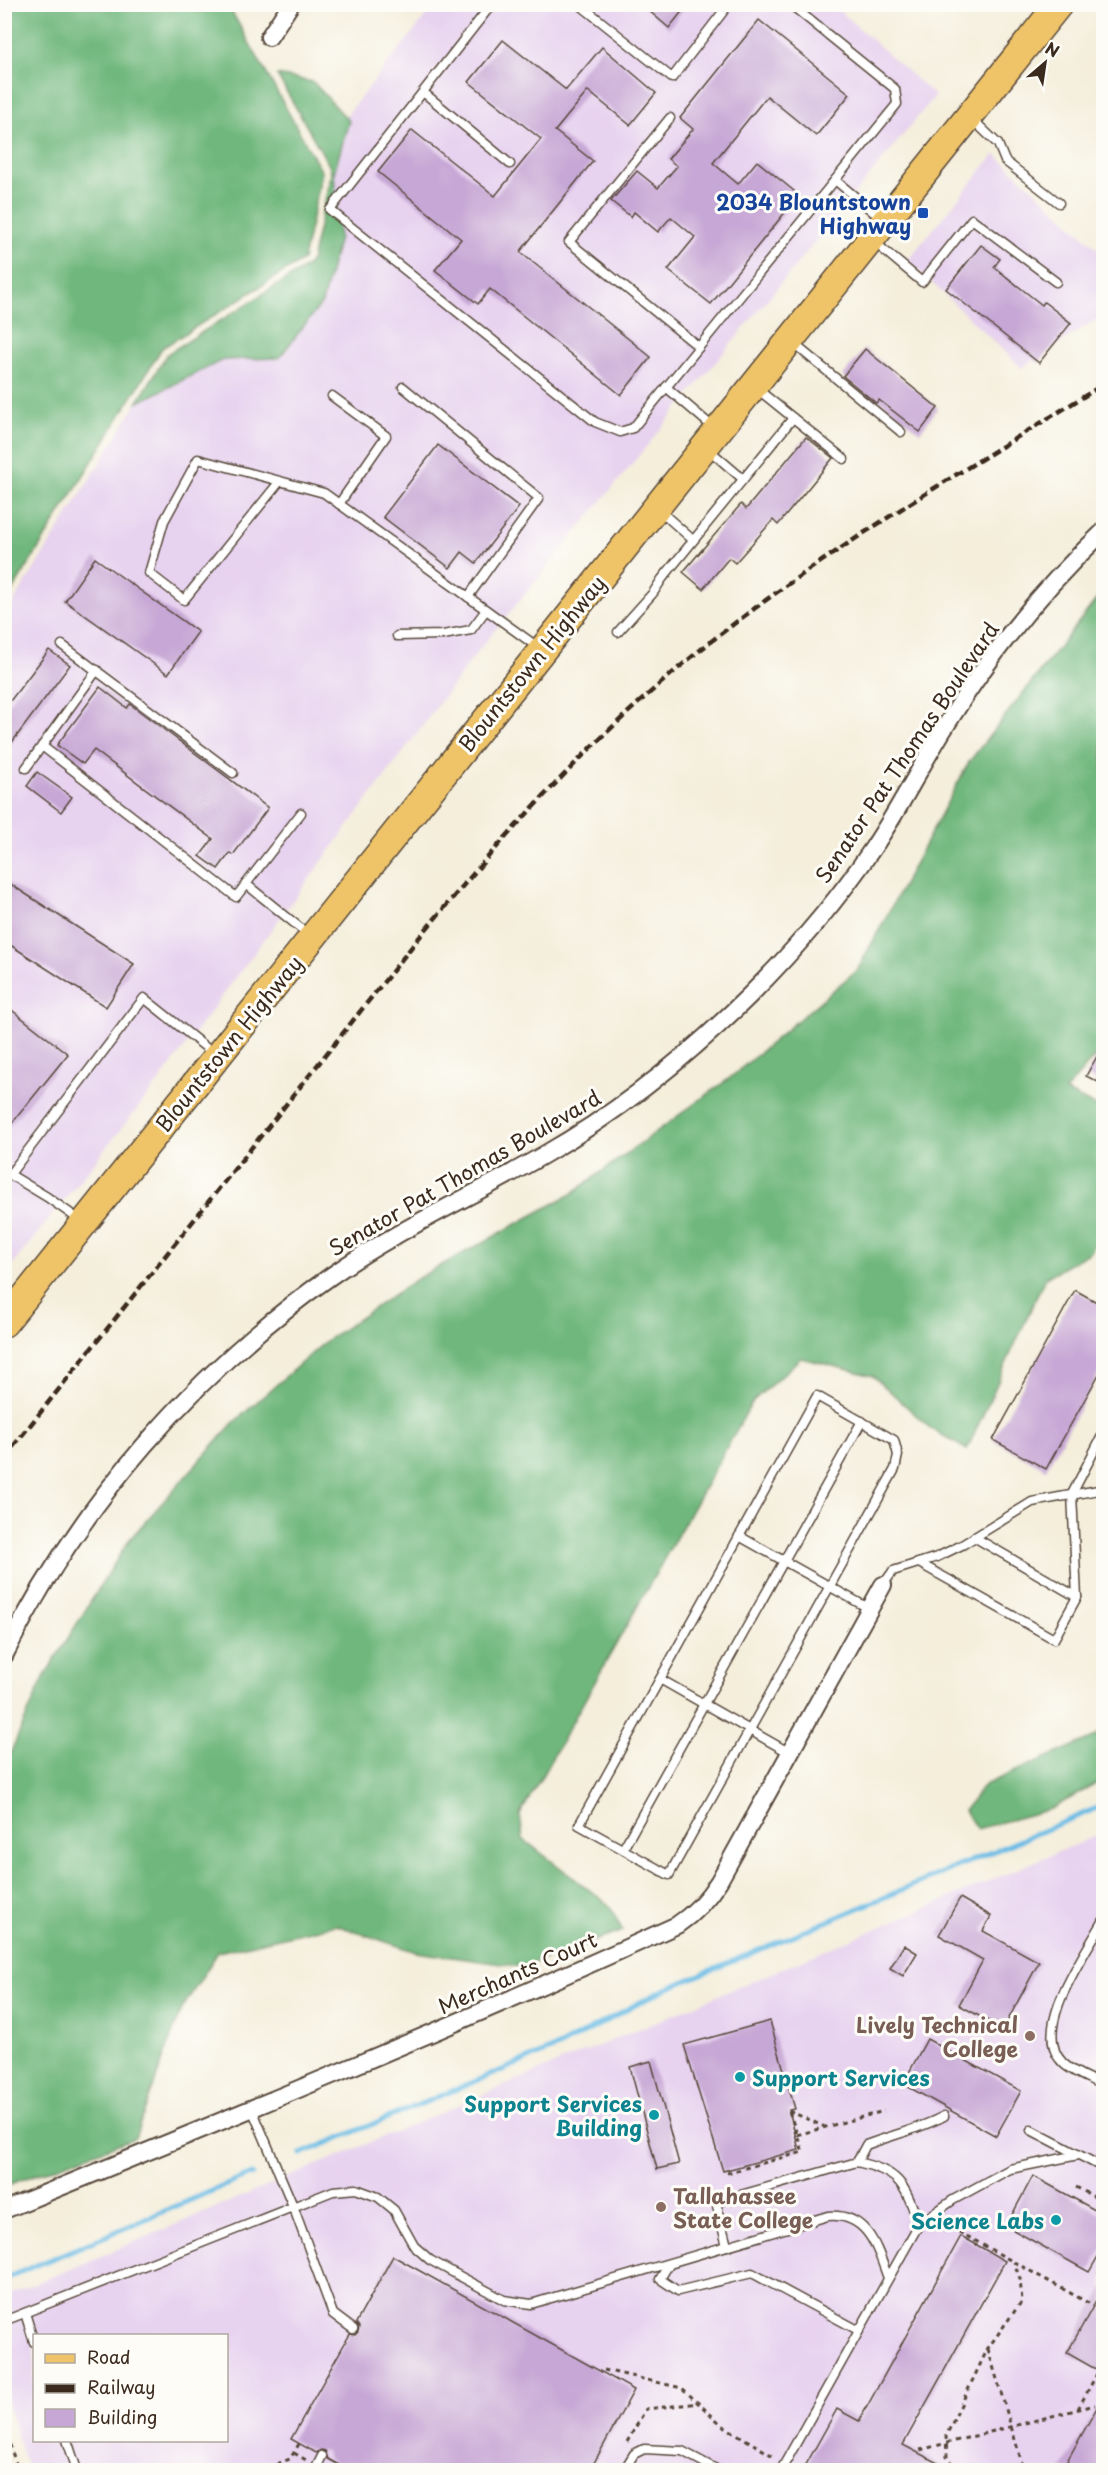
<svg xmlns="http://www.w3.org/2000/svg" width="1108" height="2475" font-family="'Playpen Sans',sans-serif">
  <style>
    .built { fill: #e7d2ef; fill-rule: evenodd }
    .forest { fill: #6fb77d; stroke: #55704e; stroke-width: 1.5 }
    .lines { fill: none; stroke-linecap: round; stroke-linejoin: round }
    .stream { stroke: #69bce5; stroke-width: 5 }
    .building { fill: #c7a7d5 }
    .service-casing { stroke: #57473a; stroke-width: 11 }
    .minor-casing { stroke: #57473a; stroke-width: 20 }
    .primary-casing { stroke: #57473a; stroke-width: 30 }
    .path { stroke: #57473a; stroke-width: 3; stroke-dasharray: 4.5 4.5; stroke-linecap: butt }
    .service { stroke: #fff; stroke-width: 8 }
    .minor { stroke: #fff; stroke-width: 16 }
    .primary { stroke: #efc469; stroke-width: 27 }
    .rail { stroke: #3b2a1e; stroke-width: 4.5; stroke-dasharray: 9 4.5; stroke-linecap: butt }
    .transit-dot { fill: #1a4fb4; stroke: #fdfcf7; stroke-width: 2 }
    .education-dot { fill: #8d6e63; stroke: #fdfcf7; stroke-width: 2 }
    .culture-dot { fill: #0f9aa8; stroke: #fdfcf7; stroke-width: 2 }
    .labels { text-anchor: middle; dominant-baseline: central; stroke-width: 6; stroke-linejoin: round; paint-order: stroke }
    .transit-label { font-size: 21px; font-weight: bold; fill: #164399; stroke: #fdfcf7; text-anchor: end }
    .street-label { font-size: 21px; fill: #3b2a1e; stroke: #fdfcf7 }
    .education-label { font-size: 21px; font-weight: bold; fill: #785e54; stroke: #fdfcf7; text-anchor: end }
    .culture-label { font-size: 21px; font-weight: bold; fill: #0d838f; stroke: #fdfcf7; text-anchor: end }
  </style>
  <rect width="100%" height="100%" fill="#fdfcf7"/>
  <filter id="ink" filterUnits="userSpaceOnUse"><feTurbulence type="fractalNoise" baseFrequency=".0167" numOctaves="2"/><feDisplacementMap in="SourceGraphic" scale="12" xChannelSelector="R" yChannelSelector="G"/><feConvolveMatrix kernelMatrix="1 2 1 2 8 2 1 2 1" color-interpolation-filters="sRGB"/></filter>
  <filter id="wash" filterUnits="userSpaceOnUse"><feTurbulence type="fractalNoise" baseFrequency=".008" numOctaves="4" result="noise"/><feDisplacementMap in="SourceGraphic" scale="24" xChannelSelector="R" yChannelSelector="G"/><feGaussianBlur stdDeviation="1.35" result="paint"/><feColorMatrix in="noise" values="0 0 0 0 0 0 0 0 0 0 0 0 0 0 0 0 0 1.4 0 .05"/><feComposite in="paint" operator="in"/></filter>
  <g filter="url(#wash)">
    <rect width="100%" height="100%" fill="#f4eedb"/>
    <!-- built -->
    <g class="built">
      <polygon points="435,5 833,5 935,96 478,651 157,1084 5,1274 4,618 137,403 223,360 279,358 339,238 334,173 349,121 345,117"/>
      <polygon points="995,154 1103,254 1103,315 1022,368 908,260"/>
      <path d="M1103 1833V2470H28L5 2396 4 2297ZM34 2336H226V2440H34Z"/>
    </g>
    <!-- forest -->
    <g class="forest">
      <polygon points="5,4 237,5 232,12 322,172 303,260 162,348 5,603"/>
      <polygon points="277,75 313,82 349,121 334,173 339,238 322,303 279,358 223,360 137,403 167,354 306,267 311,261 331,174 330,167"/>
      <polygon points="1103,591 1103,1055 1097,1054 1065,1091 1103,1110 1103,1230 1091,1252 1045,1278 967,1450 930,1428 873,1376 801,1358 753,1401 520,1815 523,1839 609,1905 623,1931 522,1967 416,1952 336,1925 218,1952 180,2012 135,2138 5,2186 5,1765 45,1675 129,1540 233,1423 327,1340 420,1277 571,1194 731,1077 858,969 969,762"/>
      <polygon points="1103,1727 1103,1780 1051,1809 977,1829 964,1811 984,1785 1096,1736"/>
    </g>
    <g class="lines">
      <!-- stream -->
      <g class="stream">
        <polyline points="301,2154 560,2046 659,1992 1104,1805"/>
        <polyline points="4,2279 252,2174"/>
      </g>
    </g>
    <g id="blocks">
      <!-- building -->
      <g class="building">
        <polygon points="641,4 688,4 669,28"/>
        <polygon points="759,20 850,94 816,136 767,96 713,163 738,184 757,161 799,195 711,304 668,270 695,237 671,217 658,232 634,212 631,217 611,201 637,171 658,188 677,166 668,159 693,129 680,118"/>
        <polygon points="503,40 566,90 602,47 656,93 630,125 588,91 555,131 593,161 520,252 651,357 621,395 490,289 478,304 435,270 461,239 378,172 412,130 495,196 541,139 469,82"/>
        <polygon points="981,245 1000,259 994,267 1042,305 1044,302 1071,323 1039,363 946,289"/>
        <polygon points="865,349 938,408 920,432 879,400 876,403 843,376"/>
        <polygon points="806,437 833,458 778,525 773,520 735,563 729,558 703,589 683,572 741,504 746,509"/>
        <polygon points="438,445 519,507 476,563 462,552 450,568 383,517"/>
        <polygon points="95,558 198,632 168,674 65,601"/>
        <polygon points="49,650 70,665 4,753 4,709"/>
        <polygon points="100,687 127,708 130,704 268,808 233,855 230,853 218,869 200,856 213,839 94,750 83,764 57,745"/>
        <polygon points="37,772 72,797 61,812 27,786"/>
        <polygon points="4,880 134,964 106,1007 4,941"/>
        <polygon points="4,1004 68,1054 4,1133"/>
        <polygon points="1104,1044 1104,1085 1086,1076"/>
        <polygon points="1075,1290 1104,1306 1104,1365 1046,1469 993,1440"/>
        <polygon points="960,1898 991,1916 983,1931 1039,1962 1003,2029 959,2005 983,1960 939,1935"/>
        <polygon points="904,1945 917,1953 903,1976 890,1968"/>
        <polygon points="770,2021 795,2109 789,2110 799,2150 723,2171 684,2045"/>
        <polygon points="927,2039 1021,2091 996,2136 903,2084"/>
        <polygon points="651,2061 679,2164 657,2169 630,2067"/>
        <polygon points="1033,2176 1104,2215 1104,2246 1089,2272 1006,2226"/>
        <polygon points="961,2236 1005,2261 903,2445 951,2470 803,2470 837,2409 859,2421"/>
        <polygon points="393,2256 634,2390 590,2470 348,2470 328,2459 325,2451 321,2450 316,2453 291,2439 350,2334 355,2335 358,2332 359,2327 356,2323"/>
        <polygon points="1104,2287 1104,2374 1067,2353"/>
        <polygon points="1104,2395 1104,2470 1062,2470"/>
      </g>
    </g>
  </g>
  <g filter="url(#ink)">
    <use href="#blocks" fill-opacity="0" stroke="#57473a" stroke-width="1.5"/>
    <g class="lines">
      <!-- service casing -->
      <g class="service-casing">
        <g id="service">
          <polyline points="492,4 330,210 595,422 620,432 633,428 897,104 895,89 790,4"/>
          <polyline points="579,4 672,78 729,4"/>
          <polyline points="423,92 510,164"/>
          <polyline points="670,118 569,242 699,347"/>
          <polyline points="972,119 998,144 1005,161 1059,203"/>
          <polyline points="835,180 883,220"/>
          <polyline points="873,241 922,282 972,219 1056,282"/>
          <polyline points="793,343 901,432"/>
          <polyline points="403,387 539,498 468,597"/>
          <polyline points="666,387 714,428"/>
          <polyline points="756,388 844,459"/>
          <polyline points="332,396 386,436 339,504"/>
          <polyline points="708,449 743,479"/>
          <polyline points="280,481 184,600 149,573 164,521 198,459 324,493 539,648"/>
          <polyline points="659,510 693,540"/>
          <polyline points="618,632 653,593 662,579 793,418"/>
          <polyline points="397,636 443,635 471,630 486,610"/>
          <polyline points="62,645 233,773"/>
          <polyline points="42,746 236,897 301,813"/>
          <polyline points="26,768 97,670"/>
          <polyline points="246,884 309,935"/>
          <polyline points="4,1171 47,1197 81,1221"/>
          <polyline points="10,1174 144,998 214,1054"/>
          <polygon points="817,1396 894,1440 898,1455 895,1469 669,1875 579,1825"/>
          <polyline points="739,1536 870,1609"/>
          <polyline points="974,1537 1077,1597 1072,1494 1104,1432"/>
          <polyline points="919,1563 1054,1639 1077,1597"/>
          <polyline points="883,1585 893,1571 937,1557 962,1545 1032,1502 1104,1489"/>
          <polyline points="660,1679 790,1753"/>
          <polyline points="623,1849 862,1421"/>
          <path d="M1104 1920C1086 1953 1029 2030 1063 2063 1073 2073 1091 2079 1104 2086"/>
          <polyline points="252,2109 293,2206 333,2314 353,2329"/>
          <polyline points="1031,2130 1104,2168"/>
          <path d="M857 2162 866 2145C892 2135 920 2129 944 2116"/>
          <path d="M727 2246 716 2202 857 2162C901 2172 904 2184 919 2224"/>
          <polyline points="669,2264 660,2279 678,2291 752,2273 858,2330"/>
          <polyline points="25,2313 34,2342"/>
          <path d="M4 2321 333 2191 356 2189 378 2197 394 2210 414 2246 430 2260 504 2300 531 2304 828 2216C868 2213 877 2248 888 2278"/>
          <polyline points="67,2440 77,2470"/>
          <polyline points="315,2470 322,2456"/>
          <polyline points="624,2470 634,2454 644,2449 682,2451 718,2470"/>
          <polyline points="781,2470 919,2224 953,2200 1010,2169 1078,2155"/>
        </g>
      </g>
      <!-- minor casing -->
      <g class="minor-casing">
        <g id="minor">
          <polyline points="269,37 291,4"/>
          <path d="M4 1656C79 1505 193 1373 331 1276 399 1228 476 1195 547 1153 622 1110 688 1056 749 996 795 950 837 901 873 848 900 808 921 765 947 724 990 654 1044 587 1104 531"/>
          <path d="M4 2210C230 2118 455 2026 677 1925 695 1913 707 1900 719 1881L883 1585"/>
        </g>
      </g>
      <!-- primary casing -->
      <g class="primary-casing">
        <polyline id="primary" points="4,1323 1059,4"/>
      </g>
      <!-- path -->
      <g class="path">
        <polyline points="789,2111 825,2127"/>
        <polyline points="797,2135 884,2111"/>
        <polyline points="727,2173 803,2152 789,2111"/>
        <polyline points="1076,2187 1104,2202"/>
        <polyline points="943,2223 1092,2305"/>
        <polyline points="1098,2272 1104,2275"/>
        <polyline points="988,2349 1024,2470"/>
        <polyline points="604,2370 682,2388 722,2425 773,2456"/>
        <polyline points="1078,2409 1098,2372"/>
        <polyline points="4,2427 18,2470"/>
        <polyline points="627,2442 646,2409 699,2403"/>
        <polyline points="920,2450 1095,2405"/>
        <polyline points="294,2453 306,2460"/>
        <polyline points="260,2470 290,2459 299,2444"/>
        <polyline points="960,2470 954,2467 947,2457 946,2436 988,2348 1022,2301 1020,2279 1014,2262"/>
      </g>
      <!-- service -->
      <use href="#service" class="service"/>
      <!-- minor -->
      <use href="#minor" class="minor"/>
      <!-- primary -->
      <use href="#primary" class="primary"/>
      <!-- rail -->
      <path class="rail" d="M4 1458 418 939C505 834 593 737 699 651 825 550 967 469 1104 384"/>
    </g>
  </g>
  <!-- markers -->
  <rect class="transit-dot" x="917" y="207" width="12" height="12" rx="3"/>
  <g class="education-dot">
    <circle cx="1030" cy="2036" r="6"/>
    <circle cx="661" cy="2207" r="6"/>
  </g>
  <g class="culture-dot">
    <circle cx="740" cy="2077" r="6"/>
    <circle cx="654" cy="2115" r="6"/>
    <circle cx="1056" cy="2220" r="6"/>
  </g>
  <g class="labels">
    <!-- transit labels -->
    <g class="transit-label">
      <text x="911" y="201">2034 Blountstown<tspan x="911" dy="24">Highway</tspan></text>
    </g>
    <!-- street labels -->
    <g class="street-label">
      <text transform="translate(531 663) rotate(-51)">Blountstown Highway</text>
      <text transform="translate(906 752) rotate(-56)">Senator Pat Thomas Boulevard</text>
      <text transform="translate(228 1043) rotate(-51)">Blountstown Highway</text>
      <text transform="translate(464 1172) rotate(-30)">Senator Pat Thomas Boulevard</text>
      <text transform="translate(517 1972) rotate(-24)">Merchants Court</text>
    </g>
    <!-- education labels -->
    <g class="education-label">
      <text x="1018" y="2024">Lively Technical<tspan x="1018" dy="24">College</tspan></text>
      <text x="673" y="2195" text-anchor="start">Tallahassee<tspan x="673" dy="24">State College</tspan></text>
    </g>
    <!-- culture labels -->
    <g class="culture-label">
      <text x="752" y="2077" text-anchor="start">Support Services</text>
      <text x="642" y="2103">Support Services<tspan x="642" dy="24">Building</tspan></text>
      <text x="1044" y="2220">Science Labs</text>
    </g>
  </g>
  <!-- margin -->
  <rect width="1108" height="2475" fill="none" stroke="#fdfcf7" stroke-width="24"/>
  <!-- legend -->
  <rect x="33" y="2334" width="195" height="108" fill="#fdfcf7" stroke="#afa8a0" stroke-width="1.5"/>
  <rect x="45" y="2354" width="30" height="9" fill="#efc469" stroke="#afa8a0" stroke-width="1.5"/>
  <text x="87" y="2364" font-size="18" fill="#3b2a1e">Road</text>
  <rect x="45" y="2384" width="30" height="9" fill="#3b2a1e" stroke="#afa8a0" stroke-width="1.5"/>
  <text x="87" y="2394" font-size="18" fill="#3b2a1e">Railway</text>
  <rect x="45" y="2409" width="30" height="18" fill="#c7a7d5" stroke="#afa8a0" stroke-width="1.5"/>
  <text x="87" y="2424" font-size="18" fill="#3b2a1e">Building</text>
  <!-- north arrow -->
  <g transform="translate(1045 63) rotate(29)" stroke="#fdfcf7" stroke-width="4.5" paint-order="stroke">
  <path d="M0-4.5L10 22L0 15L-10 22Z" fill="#3b2a1e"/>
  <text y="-9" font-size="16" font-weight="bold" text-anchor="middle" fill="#3b2a1e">N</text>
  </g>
</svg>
